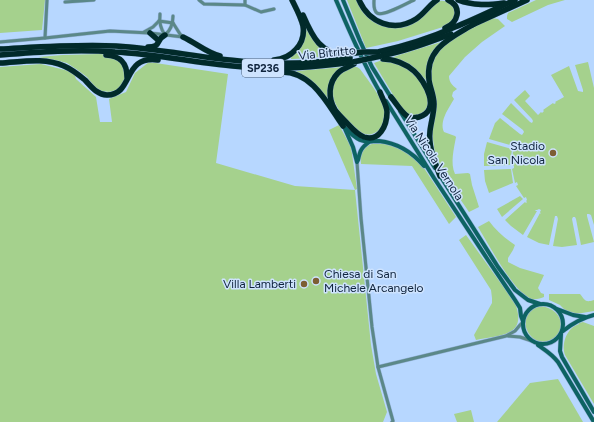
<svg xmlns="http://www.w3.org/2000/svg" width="594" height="422" font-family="Figtree,sans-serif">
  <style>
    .green { fill: #a5d18d }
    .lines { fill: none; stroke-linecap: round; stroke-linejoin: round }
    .street-casing { stroke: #95b3d8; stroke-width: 4 }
    .secondary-casing { stroke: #95b3d8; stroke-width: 5 }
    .highway-casing { stroke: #95b3d8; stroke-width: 6 }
    .street { stroke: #5b8888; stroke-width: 3 }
    .secondary { stroke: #0d6363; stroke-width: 4 }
    .highway { stroke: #012a2a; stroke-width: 5.5 }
    .highway-bridge-casing { stroke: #95b3d8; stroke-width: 6; stroke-linecap: butt }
    .highway-bridge { stroke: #012a2a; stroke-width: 5.5 }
    .poi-dot { fill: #7d5e33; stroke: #cee3fe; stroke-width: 1.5 }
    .labels { text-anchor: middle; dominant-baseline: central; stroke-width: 3; stroke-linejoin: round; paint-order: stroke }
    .shield { fill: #cee3fe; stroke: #485d76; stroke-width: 1 }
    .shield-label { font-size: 11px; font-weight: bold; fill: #0f233c }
    .street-label { font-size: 12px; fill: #0f233c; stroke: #cee3fe }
    .poi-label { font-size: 12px; fill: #0f233c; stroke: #cee3fe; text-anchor: end }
  </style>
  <rect width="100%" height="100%" fill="#b7d7ff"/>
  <!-- green -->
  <g class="green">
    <polygon points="0,0 45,0 42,30 0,33"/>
    <path d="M347 0H357L370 18 403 26 439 1C447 0 450 3 455 9L454 20 443 27 398 41 366 48Z"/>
    <polygon points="536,0 565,0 548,5 512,22 507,19 507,16 508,13"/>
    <path d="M492 18 498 19 505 26 482 42 465 57 449 76C449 82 452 85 457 89L453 92 452 96 454 99C449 108 439 121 444 132L455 136 456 137C454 148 450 163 455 174L468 173 470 174 472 185 479 207 469 212C457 194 443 177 437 156L435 155 432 131 430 76 435 52 465 31Z"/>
    <polygon points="302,19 311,37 337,55 335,56 293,59 291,59 291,57 299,49"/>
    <path d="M441 42C431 53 427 65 426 80L414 68 391 58 399 55Z"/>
    <polygon points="101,54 112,55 121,60 127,79 119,89 109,92 102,91 95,87 87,77 79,71 67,63 55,60 38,57 63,55"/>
    <path d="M385 59 404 65 421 82 430 101 424 112C413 117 410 117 401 108L374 63Z"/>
    <polygon points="149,62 228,74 216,163 295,186 355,190 329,130 339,125 351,147 357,189 355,190 371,345 376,374 387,412 383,422 0,422 0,67 41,64 65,70 74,73 76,79 96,97 100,122 112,122 109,99 126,92 135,73"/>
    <polygon points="588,62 594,88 594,225 591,215 589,214 587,214 587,216 594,242 581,245 576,219 575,217 573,217 572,219 577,245 562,247 553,246 558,219 557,216 555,216 549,245 539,243 527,237 540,213 541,214 540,212 541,210 539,209 537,210 536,210 535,211 537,211 523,235 511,226 505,220 525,202 526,203 527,202 526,201 527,200 526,197 524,198 516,186 518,185 517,182 515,183 512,169 514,168 514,166 512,165 513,150 515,151 516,148 514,147 515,146 514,146 489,139 495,123 500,118 520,134 522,135 524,132 523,130 502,114 511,103 530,122 532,123 533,121 532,119 514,100 525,90 530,96 525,101 538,115 541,112 542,113 544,111 543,110 553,103 554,104 556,103 555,102 564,97 551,75 569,66 578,91 583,92 583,90 575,65"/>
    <path d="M343 67 337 73 329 99H328C319 86 309 80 296 71Z"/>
    <path d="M353 67H357L360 69C367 79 382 97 384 109 385 115 383 122 382 128 377 132 371 136 365 134 352 131 330 103 332 89 332 84 338 76 342 73 345 71 349 69 353 67Z"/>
    <polygon points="487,142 512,149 510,165 484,166 484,154"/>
    <path d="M372 144H388L397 146 409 153 422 165 456 217 449 224 412 166 361 164C360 155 362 147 372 144Z"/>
    <polygon points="511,169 513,183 489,193 485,181 484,170"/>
    <polygon points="520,196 523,199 502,217 497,209"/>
    <path d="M489 221C496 231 505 238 515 245L513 250 508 258V262L520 268 544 275 538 288 541 293 544 294V297C541 298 536 300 532 299 515 295 488 243 478 227Z"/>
    <path d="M466 235 515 303C528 337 500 335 476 340L474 335 492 303V298L491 290 459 240Z"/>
    <path d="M549 294H580C585 300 585 303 594 300V311L576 314 565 310 560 305 549 300Z"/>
    <path d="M542 306C556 309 565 319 559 333 557 337 554 339 550 341 529 350 511 311 542 306Z"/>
    <path d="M583 322 594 326V404L565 355C561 343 567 328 579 324V323Z"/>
    <polygon points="558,379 583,422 497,422 530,383"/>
    <polygon points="471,410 474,422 457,422 454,414"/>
  </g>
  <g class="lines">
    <!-- street casing -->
    <g class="street-casing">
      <g id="street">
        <polyline points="199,0 204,4 245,5"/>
        <polyline points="245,0 245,5 261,12 274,9"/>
        <path d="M374 0C374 4 373 10 377 13 383 17 407 3 414 0"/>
        <polyline points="65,2 94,0"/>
        <path d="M160 14C159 22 160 28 165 35"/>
        <polyline points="159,21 173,23"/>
        <polyline points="173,23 180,34 183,37"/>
        <polyline points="144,32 153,27 159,21"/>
        <path d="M165 35C171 30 173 23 173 16"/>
        <polyline points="45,38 47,0"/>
        <polyline points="0,42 45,38 110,31 150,33 183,37"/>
        <polyline points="357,162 361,218 372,327 378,367 393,421 392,422"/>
        <polyline points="508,336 520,337 532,341"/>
        <polyline points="378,367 506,336 515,331 520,325 523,322"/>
      </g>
    </g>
    <!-- secondary casing -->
    <g class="secondary-casing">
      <g id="secondary">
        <path d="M336 0C350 32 363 64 381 94"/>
        <polyline points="343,0 360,41 372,67 392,99"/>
        <polyline points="386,101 434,178 488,260 515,300 520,308 521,316 523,321"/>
        <polyline points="400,111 435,168"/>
        <path d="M343 126C348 131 354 137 360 140 367 143 372 141 379 141 398 143 412 152 424 166"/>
        <polyline points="345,129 353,147 357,162"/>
        <path d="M358 160C360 151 361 148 369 142"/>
        <polyline points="439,174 498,267 515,290 528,300 540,304"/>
        <circle cx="543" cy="324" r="20"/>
        <polyline points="557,309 573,315 585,317"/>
        <path d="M563 331C573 323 582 318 594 315"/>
        <polyline points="561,334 560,351 562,357 594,412"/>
        <path d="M538 345C545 350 552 354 558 362L594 422"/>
      </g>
    </g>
    <!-- highway casing -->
    <g class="highway-casing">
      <g id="highway">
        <path d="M359 0C369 23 394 33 416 19 424 14 429 5 437 0"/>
        <path d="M458 0C474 6 489 5 504 3"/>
        <path d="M303 15C312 36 321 56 348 54"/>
        <polyline points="472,25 527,0"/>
        <path d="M445 28C458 23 463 7 448 0"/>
        <polyline points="150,33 158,40"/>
        <path d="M183 37C196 43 207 53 220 56"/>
        <path d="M148 47C162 47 155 40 165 35"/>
        <path d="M0 49C39 47 77 44 116 46 162 49 207 59 252 62 285 65 317 63 350 58"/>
        <path d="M378 52C405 46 430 38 455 27 475 19 495 9 515 0"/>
        <path d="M0 55C38 52 77 49 115 52 158 54 201 64 244 67 282 70 315 67 353 62"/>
        <path d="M106 55C120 56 127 62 127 77"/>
        <path d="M381 56C406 51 428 43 451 34"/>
        <path d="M383 59C394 59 406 64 414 71 425 81 442 110 419 117 415 118 411 119 407 116 401 112 396 103 391 97"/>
        <path d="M274 60C291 59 306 44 303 26 301 17 296 8 292 0"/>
        <path d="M0 63C21 62 44 57 64 66 71 69 79 75 85 80 91 86 97 95 107 95 134 95 122 55 158 60"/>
        <path d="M354 64C349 67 343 68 338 73 328 83 328 98 335 110 338 114 342 118 345 121 351 127 356 134 364 137 379 142 387 126 387 112 387 106 382 98 380 92"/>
        <path d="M282 72C313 72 328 105 343 126"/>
        <path d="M440 176C435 162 428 147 430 131 431 122 434 113 434 104 434 95 430 88 429 80 425 48 451 38 474 24"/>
      </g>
    </g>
    <!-- street -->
    <use href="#street" class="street"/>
    <!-- secondary -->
    <use href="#secondary" class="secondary"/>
    <!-- highway -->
    <use href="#highway" class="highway"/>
    <!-- highway-bridge casing -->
    <g class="highway-bridge-casing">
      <g id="highway-bridge">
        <polyline points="348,54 363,52 378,52"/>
        <polyline points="353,62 381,56"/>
      </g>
    </g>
    <!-- highway-bridge -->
    <use href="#highway-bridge" class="highway-bridge"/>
  </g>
  <!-- markers -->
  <g class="poi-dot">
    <circle cx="553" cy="153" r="4"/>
    <circle cx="316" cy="281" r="4"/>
    <circle cx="304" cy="284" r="4"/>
  </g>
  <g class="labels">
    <!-- shield labels -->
    <rect class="shield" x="242" y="59" width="42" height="18" rx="3"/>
    <g class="shield-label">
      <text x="263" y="68">SP236</text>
    </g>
    <!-- street labels -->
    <g class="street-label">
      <text transform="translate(327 53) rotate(-6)">Via Bitritto</text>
      <text transform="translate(434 158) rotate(57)">Via Nicola Vernola</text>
    </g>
    <!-- poi labels -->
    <g class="poi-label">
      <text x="545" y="146">Stadio<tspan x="545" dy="14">San Nicola</tspan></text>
      <text x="324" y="274" text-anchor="start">Chiesa di San<tspan x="324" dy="14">Michele Arcangelo</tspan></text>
      <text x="296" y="284">Villa Lamberti</text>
    </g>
  </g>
</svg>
